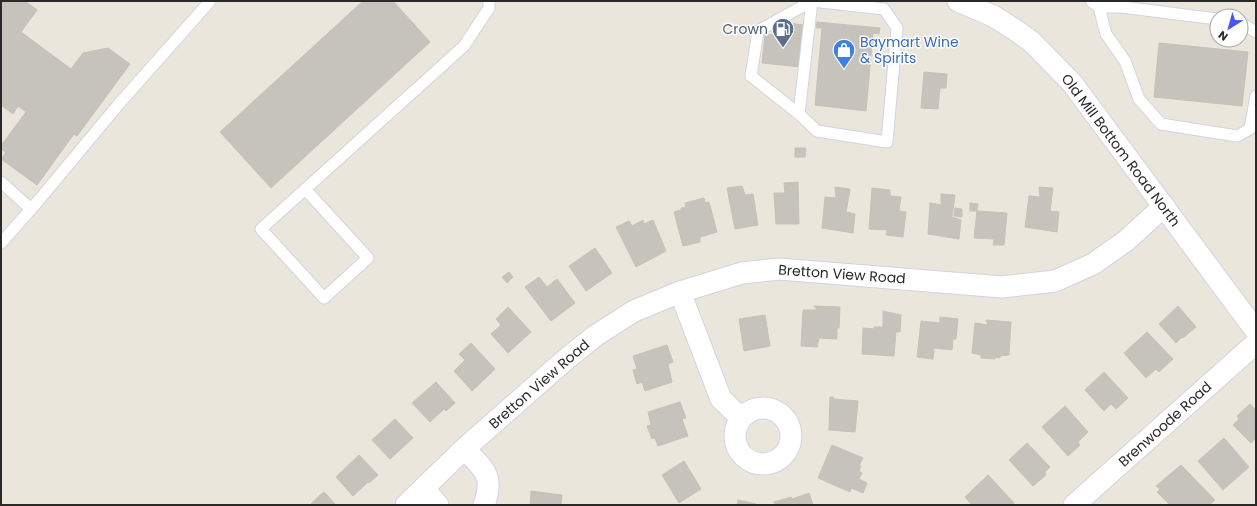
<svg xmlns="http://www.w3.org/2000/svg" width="1257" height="506" font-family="Poppins,sans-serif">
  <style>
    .building { fill: #c6c2bc; stroke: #c6c2b6 }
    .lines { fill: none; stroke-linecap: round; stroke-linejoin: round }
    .lane-casing { stroke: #d2d3e1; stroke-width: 13 }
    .street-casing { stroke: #d2d3e1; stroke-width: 23 }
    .lane { stroke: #fff; stroke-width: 11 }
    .street { stroke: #fff; stroke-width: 21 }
    .labels { text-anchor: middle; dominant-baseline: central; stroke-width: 3; stroke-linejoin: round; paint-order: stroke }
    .service-label { font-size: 14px; fill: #4e5e75; stroke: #fff; text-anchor: end }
    .shop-label { font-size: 14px; fill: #366cbe; stroke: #fff; text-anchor: start }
    .street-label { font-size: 14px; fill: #292929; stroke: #fff }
  </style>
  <rect width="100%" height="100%" fill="#ebe6dc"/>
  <!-- building -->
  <g class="building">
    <polygon points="1,1 25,1 37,10 21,32 71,69 83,53 108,48 130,64 77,136 74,134 37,185 1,159 6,152 1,149 1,141 3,143 26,112 18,106 13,114 1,105"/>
    <polygon points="363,1 393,1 430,42 271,188 220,132"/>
    <polygon points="817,22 880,28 879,34 873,33 866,111 815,105 822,28 816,28"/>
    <polygon points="787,23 804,25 800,67 762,63 765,34 786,36"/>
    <polygon points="1159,43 1248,52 1242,106 1154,97"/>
    <polygon points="924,72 947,74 946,88 940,88 938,109 921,108"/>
    <polygon points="795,148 806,148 805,157 795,157"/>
    <polygon points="798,182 799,224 776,224 774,193 785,193 784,183"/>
    <polygon points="742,186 745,195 753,194 758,225 735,229 727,188"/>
    <polygon points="835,187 850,189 846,212 855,214 853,233 822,228 825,197 836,198"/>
    <polygon points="1039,187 1053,188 1050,211 1059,212 1057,232 1025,227 1029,196 1040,197"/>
    <polygon points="872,188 890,190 890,196 901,197 899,211 906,212 903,237 886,235 887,230 869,229"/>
    <polygon points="941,194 955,195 952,217 961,220 959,239 928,234 930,203 941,205"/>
    <polygon points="704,198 705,203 709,202 717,232 700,237 700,242 683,246 674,212 681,210 681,208 686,207 685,203"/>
    <polygon points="970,203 978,204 977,211 970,211"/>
    <polygon points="955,208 962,209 962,217 954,216"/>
    <polygon points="977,211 1007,213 1004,245 993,245 994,239 974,238"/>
    <polygon points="643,220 644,224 653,220 666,251 636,267 616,227 629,221 632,226"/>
    <polygon points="595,248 612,273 586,291 569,266"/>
    <polygon points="509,272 513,277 507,283 502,277"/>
    <polygon points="539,277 547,287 557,279 575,303 551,321 525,287"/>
    <polygon points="814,306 840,307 839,328 837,328 837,339 819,338 817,347 801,346 803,310 817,310"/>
    <polygon points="1178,306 1196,327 1183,338 1182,337 1176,343 1159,324"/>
    <polygon points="508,307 531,332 508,353 491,334 501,325 496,319"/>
    <polygon points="883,311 901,315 900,332 896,332 894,356 862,354 863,328 874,329 874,327 883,327"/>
    <polygon points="765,315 770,346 744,351 739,319"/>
    <polygon points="940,317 958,319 956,339 953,339 952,350 934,348 933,359 917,357 921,321 940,323"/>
    <polygon points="986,320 1011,322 1009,355 1000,356 1000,358 995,357 995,359 981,358 981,355 972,353 975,323 988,325"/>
    <polygon points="1147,332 1173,359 1159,372 1156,369 1146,378 1124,353"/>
    <polygon points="471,343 495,369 472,391 454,371 465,360 459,354"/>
    <polygon points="667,345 673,362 668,364 672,382 645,391 642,382 637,384 633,370 637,369 633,356"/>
    <polygon points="1104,372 1128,398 1116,409 1111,404 1104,411 1085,390"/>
    <polygon points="436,382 455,403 446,411 444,409 430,422 412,403"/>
    <polygon points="830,397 833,397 833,399 858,401 855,432 829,430"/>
    <polygon points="680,402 686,418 682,419 688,436 658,446 655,438 652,439 647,426 651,425 648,412"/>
    <polygon points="1250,404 1256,410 1256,438 1251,443 1233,425 1239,419 1237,416"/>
    <polygon points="1065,406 1088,432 1078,442 1080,445 1068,456 1042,427"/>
    <polygon points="395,419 413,438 390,459 372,440"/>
    <polygon points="1224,438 1249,467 1223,490 1198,461"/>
    <polygon points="1027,443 1050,467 1045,472 1046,475 1033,486 1009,460"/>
    <polygon points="832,445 863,458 859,466 861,466 859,471 862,473 859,479 867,483 863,493 851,488 850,492 818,478"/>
    <polygon points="359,455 378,475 369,483 368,482 353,496 336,477"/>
    <polygon points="684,461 701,489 679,503 662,475"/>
    <polygon points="1181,465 1215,500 1209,505 1195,504 1170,505 1157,492 1160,489 1156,486"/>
    <polygon points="988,475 1014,503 1012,505 972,505 965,497"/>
    <polygon points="531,491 562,495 561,505 530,505"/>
    <polygon points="324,492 336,505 310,505 319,496"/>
    <polygon points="809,493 813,505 775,505 774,502 791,497 792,499"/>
    <polygon points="738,500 756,504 755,505 737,505"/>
  </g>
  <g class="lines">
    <!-- lane casing -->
    <g class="lane-casing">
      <g id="lane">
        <polygon points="812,1 884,9 897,28 887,142 817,131 799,114 751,76 758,31"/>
        <polyline points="1091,1 1099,7 1122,7 1217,19"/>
        <polyline points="1099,7 1106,34 1125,61 1139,99 1161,124 1237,136 1250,129 1256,96"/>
        <polyline points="1241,23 1256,32"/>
        <polyline points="799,114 812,1"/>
        <polyline points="1,182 31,209"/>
        <polyline points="305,189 368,258 324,298 261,229 464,46 489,8 489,1"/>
        <polyline points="1,243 39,200 118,105 210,1"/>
      </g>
    </g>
    <!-- street casing -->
    <g class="street-casing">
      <g id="street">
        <polyline points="958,1 993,16 1014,29 1032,42 1072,83 1256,331"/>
        <polyline points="680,292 721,399 741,418"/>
        <circle cx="763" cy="436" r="28"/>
        <path d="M464 449C484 469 495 475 484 505"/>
        <polyline points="424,489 438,505"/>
        <polyline points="406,505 464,449 564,361 595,336 634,311 680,292 742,273 779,269 1002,287 1055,281 1093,264 1127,240 1164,206"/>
        <polyline points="1074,505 1256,343"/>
      </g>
    </g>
    <!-- lane -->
    <use href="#lane" class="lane"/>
    <!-- street -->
    <use href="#street" class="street"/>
  </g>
  <!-- icons -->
  <defs>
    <g id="fuel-pin" transform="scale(1.15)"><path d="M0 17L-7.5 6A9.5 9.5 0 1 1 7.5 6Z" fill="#5c6f8a" stroke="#fff"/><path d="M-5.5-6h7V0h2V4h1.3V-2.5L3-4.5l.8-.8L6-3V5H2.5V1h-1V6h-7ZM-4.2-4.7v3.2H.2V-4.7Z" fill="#fff"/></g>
    <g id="shop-pin" transform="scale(1.15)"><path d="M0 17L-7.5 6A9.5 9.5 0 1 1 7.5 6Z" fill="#3f7fe0" stroke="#fff"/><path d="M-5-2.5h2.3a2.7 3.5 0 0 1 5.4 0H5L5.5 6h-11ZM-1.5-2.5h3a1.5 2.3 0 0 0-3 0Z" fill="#fff"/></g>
  </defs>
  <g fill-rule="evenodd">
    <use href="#fuel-pin" x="783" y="29"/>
    <use href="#shop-pin" x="844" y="50"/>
  </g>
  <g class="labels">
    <!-- service labels -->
    <g class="service-label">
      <text x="768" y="29">Crown</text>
    </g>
    <!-- shop labels -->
    <g class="shop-label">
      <text x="860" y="42">Baymart Wine<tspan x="860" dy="16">&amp; Spirits</tspan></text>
    </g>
    <!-- street labels -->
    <g class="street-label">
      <text transform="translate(1121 150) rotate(53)">Old Mill Bottom Road North</text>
      <text transform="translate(842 274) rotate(4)">Bretton View Road</text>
      <text transform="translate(539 384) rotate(-41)">Bretton View Road</text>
      <text transform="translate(1165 424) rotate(-42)">Brenwoode Road</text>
    </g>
  </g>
  <!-- border -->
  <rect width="1257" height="506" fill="none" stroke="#292929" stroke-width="4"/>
  <!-- north arrow -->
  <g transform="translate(1229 28) rotate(217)"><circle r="19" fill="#ffffff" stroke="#a9a9a9"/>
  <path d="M0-3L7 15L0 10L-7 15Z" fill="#4758ed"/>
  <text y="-6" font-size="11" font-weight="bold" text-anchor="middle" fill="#292929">N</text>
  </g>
</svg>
